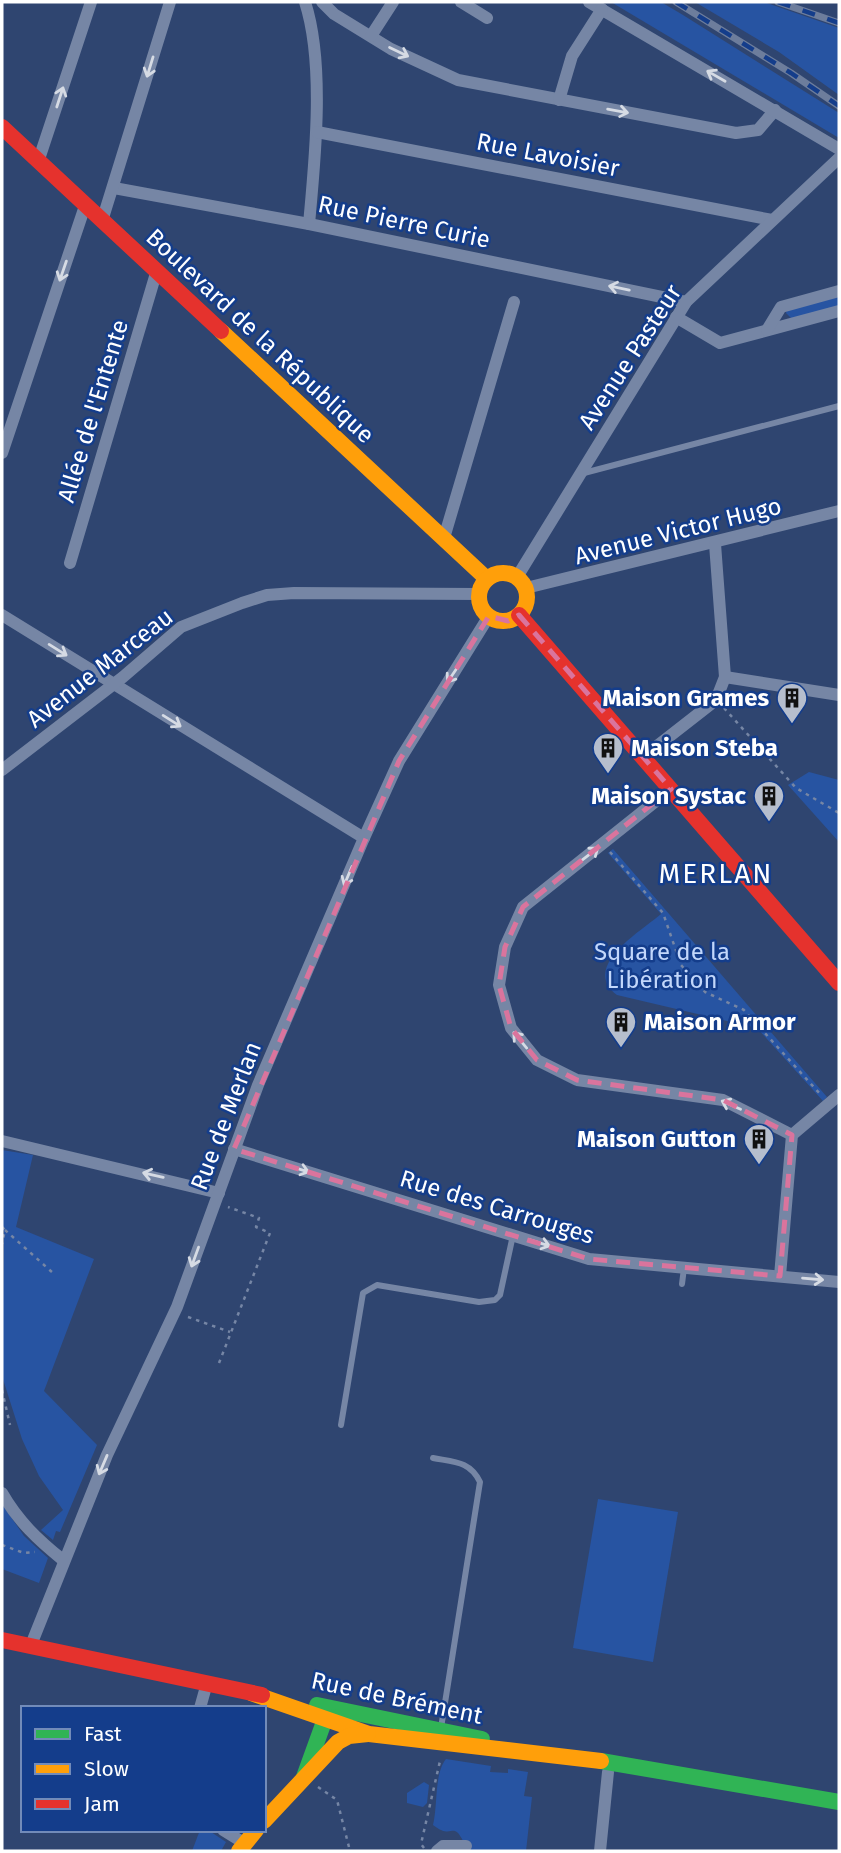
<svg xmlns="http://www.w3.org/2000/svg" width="841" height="1853" font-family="'Fira Sans',sans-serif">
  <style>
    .green { fill: #2754a2 }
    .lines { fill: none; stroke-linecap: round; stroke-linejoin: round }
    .path { stroke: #7686a5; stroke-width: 2.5; stroke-dasharray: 3.5 5; stroke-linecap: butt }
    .lane { stroke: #7686a5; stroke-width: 6 }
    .street { stroke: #7686a5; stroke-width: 12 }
    .fast { stroke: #30b455; stroke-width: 16 }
    .slow { stroke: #ff9f0a; stroke-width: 16 }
    .jam { stroke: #e5322d; stroke-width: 16 }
    .rail-casing { stroke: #6d7d9c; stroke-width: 7 }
    .rail { stroke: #143d8b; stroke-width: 4.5; stroke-dasharray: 13; stroke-linecap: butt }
    .oneway { stroke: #d6dbe4 }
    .marked { fill: none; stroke: #da749d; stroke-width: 5; stroke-dasharray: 14 9; stroke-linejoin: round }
    .labels { text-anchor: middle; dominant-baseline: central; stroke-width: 5; stroke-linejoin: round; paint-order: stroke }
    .street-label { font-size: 24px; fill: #fff; stroke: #143d8b }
    .poi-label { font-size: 24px; font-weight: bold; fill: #fff; stroke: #143d8b; text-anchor: end }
    .park-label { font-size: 24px; fill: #c2d7fb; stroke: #143d8b }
    .quarter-label { font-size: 28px; letter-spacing: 2px; fill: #fff; stroke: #143d8b }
  </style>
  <rect width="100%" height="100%" fill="#2f4570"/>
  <!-- green -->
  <g class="green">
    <polygon points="611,2 661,2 683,15 839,113 839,138"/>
    <polygon points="695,2 764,2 839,28 839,95 779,52"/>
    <polygon points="839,296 839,306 792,319 786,313 787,309"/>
    <polygon points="809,772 839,780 839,842 788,785"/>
    <path d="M613 849 827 1097 823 1101 757 1028 617 995C580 967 640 932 661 914L608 853Z"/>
    <polygon points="2,1150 33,1155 16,1227 94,1259 44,1391 97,1445 60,1532 56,1531 53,1540 41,1530 63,1510 39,1476 22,1439 2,1376 4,1231 2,1230"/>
    <polygon points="598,1499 678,1512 653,1662 573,1648"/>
    <polygon points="2,1504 24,1536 48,1558 39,1583 2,1569"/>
    <path d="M446 1759 491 1766 490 1772 508 1773V1769L528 1772 524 1796 532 1797 526 1851H468C451 1814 456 1843 433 1825 438 1805 434 1774 446 1759Z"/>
    <polygon points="424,1782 429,1785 427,1803 423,1807 407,1803 407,1793"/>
    <polygon points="200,1830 208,1830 226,1842 221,1851 192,1851"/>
  </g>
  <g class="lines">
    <!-- path -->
    <g class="path">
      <polyline points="724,708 796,788 839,813"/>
      <polyline points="610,852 663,913 681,965 705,992 744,1010 821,1095"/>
      <polyline points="2,1227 5,1230 2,1244"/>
      <polyline points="5,1230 53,1273"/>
      <polyline points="188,1317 230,1332"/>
      <polyline points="219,1363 270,1233 256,1227 259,1218 228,1207"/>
      <polyline points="2,1390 10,1425"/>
      <polyline points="2,1545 24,1553 35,1552"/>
      <polyline points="318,1787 337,1800 350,1851"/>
      <polyline points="424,1848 421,1844 440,1761"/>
    </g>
    <!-- lane -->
    <g class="lane">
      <polyline points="584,473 839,406"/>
      <polyline points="682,1284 684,1268"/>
      <polyline points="341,1425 363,1293 377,1285 479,1302 495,1300 500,1295 513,1235"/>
      <path d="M433 1458C454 1462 470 1461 480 1482L441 1728"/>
    </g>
    <!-- street -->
    <g class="street">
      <path d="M305 2C325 64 315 159 309 224"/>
      <polyline points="322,2 334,14 391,49 458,80 736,133 758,130 775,110"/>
      <polyline points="461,2 487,18"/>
      <polyline points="589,2 839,149"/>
      <polyline points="371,36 393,2"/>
      <polyline points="559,100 572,56 602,9"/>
      <polyline points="317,132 772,220"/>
      <polyline points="38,162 91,2"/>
      <polyline points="114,188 309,224 686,302"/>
      <polyline points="102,221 170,2"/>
      <polyline points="676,317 720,343 839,311"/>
      <polyline points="767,330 781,307 839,291"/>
      <polyline points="2,453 85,206"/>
      <polyline points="444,538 514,302"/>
      <polyline points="70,563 157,270"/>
      <polyline points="517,577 686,302 839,158"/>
      <polyline points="526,588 839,511"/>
      <polyline points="2,615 364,838"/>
      <polyline points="725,677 839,695"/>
      <polyline points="643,757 716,700 725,677 715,544"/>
      <polyline points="2,770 123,677 181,627 242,603 267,595 294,593 479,594"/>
      <polyline points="671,789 523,907 505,947 499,985 511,1028 537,1060 577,1080 723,1100 792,1135"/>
      <polyline points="2,1141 219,1193"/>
      <polyline points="234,1149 589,1259 839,1282"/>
      <polyline points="780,1276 792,1135 839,1095"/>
      <path d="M2 1493C18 1521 38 1540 63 1560"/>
      <polyline points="31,1645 107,1455 177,1307 258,1085 364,838 399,761 489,616"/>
      <polyline points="200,1708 207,1683"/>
      <polyline points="223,1830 244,1843"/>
      <polyline points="437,1851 443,1846 466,1846"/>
      <polyline points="600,1851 608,1772"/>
    </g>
    <!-- fast -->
    <g class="fast">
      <polyline points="317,1705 482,1739"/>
      <polyline points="601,1761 839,1802"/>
      <polyline points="304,1777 325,1719 336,1717"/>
    </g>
    <!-- slow -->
    <g class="slow">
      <polyline points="221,331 487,579"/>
      <circle cx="503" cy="597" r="24"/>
      <polyline points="251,1693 369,1734 601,1761"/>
      <polyline points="264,1821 338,1742 349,1736 368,1734"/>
      <polyline points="239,1851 256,1830"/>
    </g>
    <!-- jam -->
    <g class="jam">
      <polyline points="2,127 221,331"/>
      <polyline points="519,615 839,983"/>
      <polyline points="2,1640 262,1695"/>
    </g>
    <!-- rail casing -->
    <g class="rail-casing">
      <g id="rail">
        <polyline points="676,2 791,73 839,106"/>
        <polyline points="778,2 839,23"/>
      </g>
    </g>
    <!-- rail -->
    <use href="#rail" class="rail"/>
  </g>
  <!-- one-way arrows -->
  <defs><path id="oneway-shaft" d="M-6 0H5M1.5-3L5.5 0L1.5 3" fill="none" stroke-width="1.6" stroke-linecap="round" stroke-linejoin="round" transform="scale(1.75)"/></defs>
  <g class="oneway">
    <use href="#oneway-shaft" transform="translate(399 52) rotate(26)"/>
    <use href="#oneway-shaft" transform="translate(150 67) rotate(107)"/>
    <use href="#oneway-shaft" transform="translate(716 76) rotate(-150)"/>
    <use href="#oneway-shaft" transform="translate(60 97) rotate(-72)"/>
    <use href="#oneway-shaft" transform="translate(618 111) rotate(10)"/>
    <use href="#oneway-shaft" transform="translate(63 271) rotate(109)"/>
    <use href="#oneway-shaft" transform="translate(619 288) rotate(-168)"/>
    <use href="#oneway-shaft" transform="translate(58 650) rotate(32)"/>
    <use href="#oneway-shaft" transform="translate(453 674) rotate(124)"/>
    <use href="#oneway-shaft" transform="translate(172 721) rotate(32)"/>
    <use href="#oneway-shaft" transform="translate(590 854) rotate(-38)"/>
    <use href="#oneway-shaft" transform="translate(348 876) rotate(113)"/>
    <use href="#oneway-shaft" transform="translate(520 1040) rotate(-130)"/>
    <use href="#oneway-shaft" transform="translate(731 1105) rotate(-156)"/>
    <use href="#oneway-shaft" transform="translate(299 1169) rotate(17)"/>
    <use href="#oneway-shaft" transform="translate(153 1175) rotate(-167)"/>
    <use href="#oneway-shaft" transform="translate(540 1243) rotate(17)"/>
    <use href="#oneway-shaft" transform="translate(195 1257) rotate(110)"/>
    <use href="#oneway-shaft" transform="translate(813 1279) rotate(5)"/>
    <use href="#oneway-shaft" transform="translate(103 1465) rotate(113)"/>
  </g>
  <!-- marked area -->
  <path class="marked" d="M519 615 671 789 523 907 505 947 499 985 511 1028 537 1060 577 1080 723 1100 792 1135 780 1276 589 1259 234 1149 399 761 489 616 508 621Z"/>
  <!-- icons -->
  <defs>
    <g id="building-pin" transform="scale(1.575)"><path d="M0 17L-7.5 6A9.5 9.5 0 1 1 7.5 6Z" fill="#b6becd" stroke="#143d8b"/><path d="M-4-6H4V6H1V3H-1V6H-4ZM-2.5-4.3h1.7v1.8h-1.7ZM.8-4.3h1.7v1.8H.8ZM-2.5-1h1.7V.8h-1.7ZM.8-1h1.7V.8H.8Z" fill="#111"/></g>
  </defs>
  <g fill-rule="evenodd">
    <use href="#building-pin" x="792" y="698"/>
    <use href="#building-pin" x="608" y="748"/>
    <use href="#building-pin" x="769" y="796"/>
    <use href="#building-pin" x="621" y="1022"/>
    <use href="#building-pin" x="759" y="1139"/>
  </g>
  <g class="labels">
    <!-- street labels -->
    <g class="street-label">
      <text transform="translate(548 155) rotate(11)">Rue Lavoisier</text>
      <text transform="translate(404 222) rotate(12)">Rue Pierre Curie</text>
      <text transform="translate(260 336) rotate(43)">Boulevard de la République</text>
      <text transform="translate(630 357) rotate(-57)">Avenue Pasteur</text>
      <text transform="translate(93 411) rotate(-73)">Allée de l'Entente</text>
      <text transform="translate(678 531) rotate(-14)">Avenue Victor Hugo</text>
      <text transform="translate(100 668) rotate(-38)">Avenue Marceau</text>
      <text transform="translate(226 1116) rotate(-69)">Rue de Merlan</text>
      <text transform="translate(497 1207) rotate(17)">Rue des Carrouges</text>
      <text transform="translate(397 1698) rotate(12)">Rue de Brément</text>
    </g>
    <!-- poi labels -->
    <g class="poi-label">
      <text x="769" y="698">Maison Grames</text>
      <text x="631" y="748" text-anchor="start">Maison Steba</text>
      <text x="746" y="796">Maison Systac</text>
      <text x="644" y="1022" text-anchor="start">Maison Armor</text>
      <text x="736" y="1139">Maison Gutton</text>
    </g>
    <!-- park labels -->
    <g class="park-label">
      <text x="662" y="952">Square de la<tspan x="662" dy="28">Libération</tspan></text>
    </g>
    <!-- quarter labels -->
    <g class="quarter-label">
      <text x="716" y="873">MERLAN</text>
    </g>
  </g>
  <!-- border -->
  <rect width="841" height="1853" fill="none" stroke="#ffffff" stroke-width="7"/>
  <!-- legend -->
  <rect x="21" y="1706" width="245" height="126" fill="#143d8b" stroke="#728bb9" stroke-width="2"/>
  <rect x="35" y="1729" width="35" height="10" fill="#30b455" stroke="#728bb9" stroke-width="2"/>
  <text x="84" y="1741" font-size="21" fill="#ffffff">Fast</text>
  <rect x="35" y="1764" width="35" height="10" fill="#ff9f0a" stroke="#728bb9" stroke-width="2"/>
  <text x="84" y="1776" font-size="21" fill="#ffffff">Slow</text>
  <rect x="35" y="1799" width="35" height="10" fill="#e5322d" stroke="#728bb9" stroke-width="2"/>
  <text x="84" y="1811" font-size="21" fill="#ffffff">Jam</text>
</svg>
